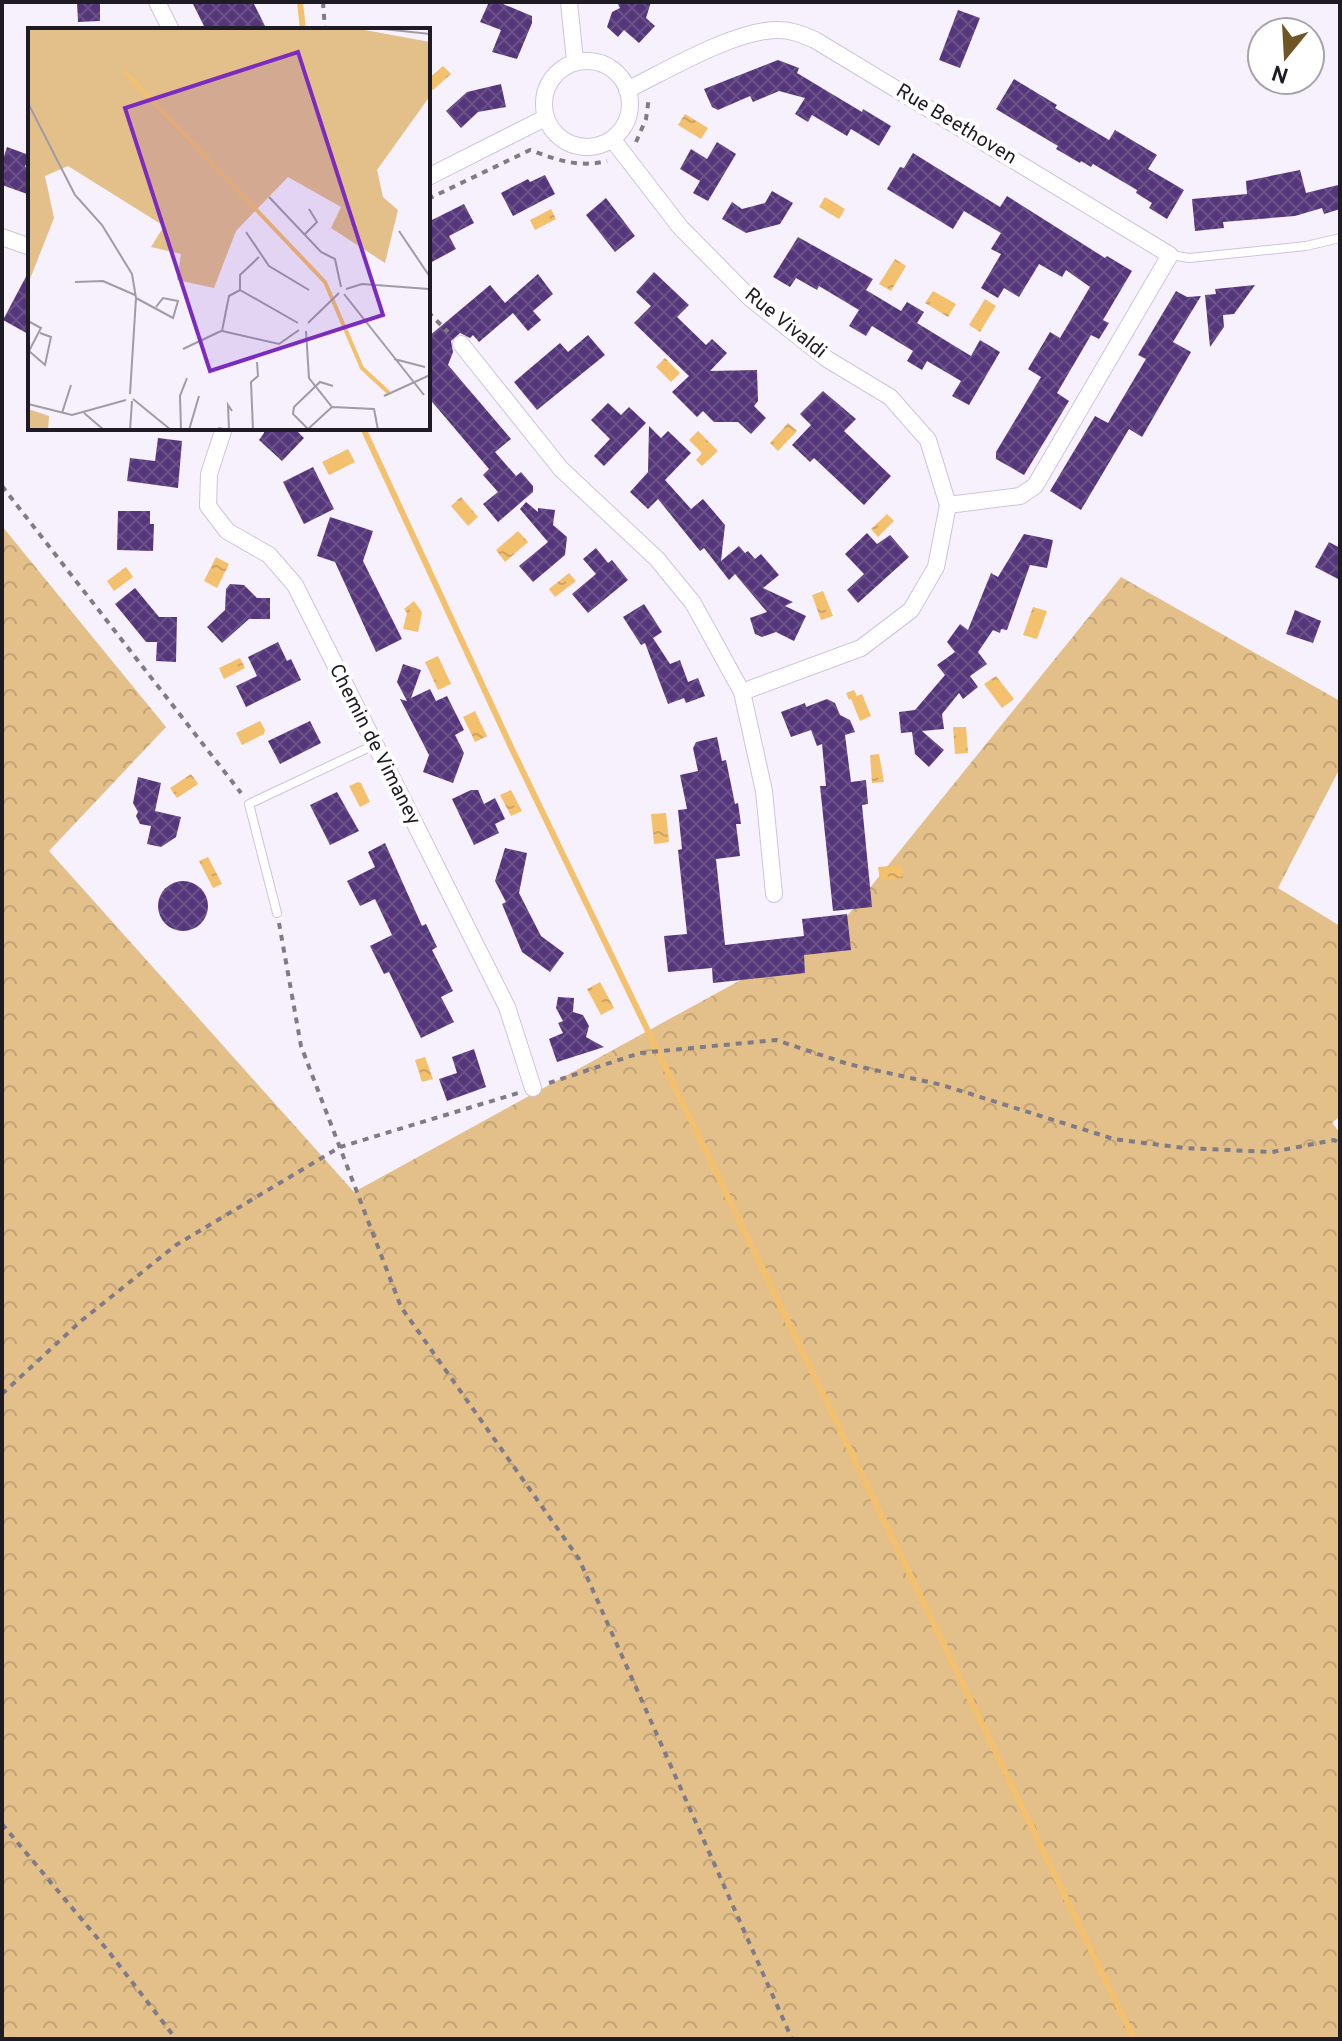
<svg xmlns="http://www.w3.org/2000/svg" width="1342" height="2041" font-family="Overpass,sans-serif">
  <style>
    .forest { fill: url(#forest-crowns) }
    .water { fill: url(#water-ripples) }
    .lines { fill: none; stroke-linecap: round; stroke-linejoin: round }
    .stream { stroke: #f3c06e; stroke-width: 6 }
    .building { fill: url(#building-cross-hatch) }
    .lane-casing { stroke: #cec3df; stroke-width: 10 }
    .street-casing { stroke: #cec3df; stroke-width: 18 }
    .path { stroke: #807c87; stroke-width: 4; stroke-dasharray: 6 6; stroke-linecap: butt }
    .lane { stroke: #fff; stroke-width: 8 }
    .street { stroke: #fff; stroke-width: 16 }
    .labels { text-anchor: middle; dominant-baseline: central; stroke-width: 8; stroke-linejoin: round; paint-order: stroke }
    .street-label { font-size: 20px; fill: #1f1b25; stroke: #fff }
    .inset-river { fill: none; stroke: #f3c06e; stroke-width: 4 }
    .inset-road { fill: none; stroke: #a09ba7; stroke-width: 2 }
    .view { fill: #7b2cbf; fill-opacity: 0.15; stroke: #7b2cbf; stroke-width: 4 }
    .inset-edge { fill: none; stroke: #1f1b25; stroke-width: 4 }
  </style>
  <defs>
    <pattern id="forest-crowns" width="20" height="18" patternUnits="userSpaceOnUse" patternTransform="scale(2)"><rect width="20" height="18" fill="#e3c08a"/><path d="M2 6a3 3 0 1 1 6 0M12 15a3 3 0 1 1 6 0" fill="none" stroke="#c2a477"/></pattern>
    <pattern id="water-ripples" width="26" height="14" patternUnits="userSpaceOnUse" patternTransform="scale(2)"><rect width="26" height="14" fill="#f3c06e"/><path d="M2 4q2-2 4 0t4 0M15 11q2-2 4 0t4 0" fill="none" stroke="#d0a45f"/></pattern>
    <pattern id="building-cross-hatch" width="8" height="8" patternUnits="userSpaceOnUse" patternTransform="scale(2)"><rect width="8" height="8" fill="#56367b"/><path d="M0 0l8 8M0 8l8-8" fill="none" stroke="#6a5188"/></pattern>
  </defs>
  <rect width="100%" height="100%" fill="#f6f1fd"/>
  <!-- forest -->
  <polygon class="forest" points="2,526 166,727 49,851 354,1192 839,926 1121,577 1340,701 1340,768 1278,888 1340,926 1340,1116 1332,1123 1340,1133 1340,2039 2,2039"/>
  <!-- water -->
  <g class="water">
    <polygon points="443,66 451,74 433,90 428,85 428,79"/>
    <polygon points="685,114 708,128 701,139 678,125"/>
    <polygon points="825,197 845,209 839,219 819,207"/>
    <polygon points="551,209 556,219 535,230 530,220"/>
    <polygon points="895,259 906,266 891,291 879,284"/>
    <polygon points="933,291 956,304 948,317 925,303"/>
    <polygon points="985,299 996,306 980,332 969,325"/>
    <polygon points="665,358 680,373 671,382 656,367"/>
    <polygon points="788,423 797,431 778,451 770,443"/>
    <polygon points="698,431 718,451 702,466 696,460 702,453 689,440"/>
    <polygon points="348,449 355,462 329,475 322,462"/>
    <polygon points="461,497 478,517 468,526 451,506"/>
    <polygon points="887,514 894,521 878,537 871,529"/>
    <polygon points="518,531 528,542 505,562 496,550"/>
    <polygon points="216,557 229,564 217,588 204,581"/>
    <polygon points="126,567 133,577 114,591 107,581"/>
    <polygon points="569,573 576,581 555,597 549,589"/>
    <polygon points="823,591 833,616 821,620 812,595"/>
    <polygon points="414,601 422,612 418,632 403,629 407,613 404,609"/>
    <polygon points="1033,607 1047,611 1037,639 1023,635"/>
    <polygon points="438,656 451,684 438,690 425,662"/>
    <polygon points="240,658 245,668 224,679 219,668"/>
    <polygon points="996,676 1014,699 1002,708 984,684"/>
    <polygon points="854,690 857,696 862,694 871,716 860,721 851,699 849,700 846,693"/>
    <polygon points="475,711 487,736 475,742 463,717"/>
    <polygon points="260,721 265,730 264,734 242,745 236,733"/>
    <polygon points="966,727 968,753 955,754 953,727"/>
    <polygon points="879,754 884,782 872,783 870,755"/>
    <polygon points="191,774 198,784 177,798 170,788"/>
    <polygon points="358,782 361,783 370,802 360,807 349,786"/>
    <polygon points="511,790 522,811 511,816 500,795"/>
    <polygon points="666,813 669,842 654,844 651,814"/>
    <polygon points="208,857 222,884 213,888 199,861"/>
    <polygon points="902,865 903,878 880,880 878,867"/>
    <polygon points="600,982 614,1008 601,1015 587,989"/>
    <polygon points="425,1057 433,1079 422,1082 415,1060"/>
  </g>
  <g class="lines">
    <!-- stream -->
    <g class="stream">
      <polyline points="300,2 303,30"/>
      <polyline points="363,428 511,747 1134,2039"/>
    </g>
  </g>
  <!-- building -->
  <g class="building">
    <polygon points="77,2 100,2 100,21 78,22"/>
    <polygon points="192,2 253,2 267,30 206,30"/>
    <polygon points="489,2 498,2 532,16 532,23 517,59 492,52 501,30 480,22"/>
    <polygon points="617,2 651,2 646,18 655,26 639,43 624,30 618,37 607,27 612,12 620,8"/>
    <polygon points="958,10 980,18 960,68 939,60"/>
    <polygon points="778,60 799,68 797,73 862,112 863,109 891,126 879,146 851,129 847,136 812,115 808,122 795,114 805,98 779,91 753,102 750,96 718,110 712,107 704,89"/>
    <polygon points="1014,79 1057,105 1055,108 1109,140 1115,130 1157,155 1148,169 1184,190 1167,219 1149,208 1152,203 1136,193 1137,190 1093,164 1091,167 1081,161 1080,163 1056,149 1058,146 996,109"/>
    <polygon points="501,84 506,107 478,112 461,128 446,111 467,92"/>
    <polygon points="717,142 736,154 708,201 693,193 700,181 680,169 691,149 707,159"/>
    <polygon points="7,147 29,155 25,167 30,169 30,195 2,185 2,162"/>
    <polygon points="913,153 1000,207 1007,196 1105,258 1107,256 1132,271 1103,320 1109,323 1099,339 1091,335 1057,393 1069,401 1024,475 996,459 996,452 1041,377 1028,369 1050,332 1060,338 1090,287 1066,270 1062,277 1039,264 1019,297 1004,288 998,298 981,288 1001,254 991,249 1001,233 964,211 953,229 887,189 900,167 904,168"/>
    <polygon points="1300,170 1306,193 1338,185 1340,209 1324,214 1322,208 1295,216 1223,222 1224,228 1195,231 1192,199 1247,194 1246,181"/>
    <polygon points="545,175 555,194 513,216 501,193 528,179 530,182"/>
    <polygon points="772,191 793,203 780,224 746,233 722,219 732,202 742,209 765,203"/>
    <polygon points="606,198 635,236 615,252 586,215"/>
    <polygon points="464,204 474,223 449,236 456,249 428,264 430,221"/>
    <polygon points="798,237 873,279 866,290 901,311 907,302 924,312 917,323 971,356 980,340 1000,352 969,405 952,396 961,381 927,361 922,370 907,361 913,351 872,326 866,336 849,326 859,310 819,286 817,290 796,278 790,287 773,277"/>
    <polygon points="30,269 30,335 3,320"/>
    <polygon points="654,272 689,305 677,317 706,345 712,339 727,353 710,371 757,370 758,401 754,406 766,418 751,434 738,422 714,422 703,411 697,417 672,392 689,376 634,323 651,306 636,292"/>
    <polygon points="538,274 553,294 533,311 541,320 528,331 513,313 479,342 473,335 470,338 460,333 451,341 453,352 448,365 511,439 495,452 516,476 521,472 533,486 533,492 498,522 483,504 498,492 483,475 489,469 428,397 428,337 490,285 505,303"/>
    <polygon points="1255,285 1234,314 1223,315 1224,327 1210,347 1205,295 1216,294 1215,289"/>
    <polygon points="1176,291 1187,297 1201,296 1173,342 1191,352 1142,437 1129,429 1081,510 1050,491 1095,416 1108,423 1146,359 1138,355"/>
    <polygon points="588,335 605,355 537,410 514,382 560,343 568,352"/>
    <polygon points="823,391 856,419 844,431 891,476 864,505 814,458 810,462 792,445 811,425 800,414"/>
    <polygon points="608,403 621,415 629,407 646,423 604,466 594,456 610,439 591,420"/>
    <polygon points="649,426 661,438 668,431 691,453 665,480 691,509 703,499 725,525 721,561 739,546 745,553 748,551 755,559 761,554 779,575 763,588 793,602 785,606 806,616 794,641 776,632 762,637 755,634 750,618 767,612 735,574 729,580 704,548 700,551 658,499 648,509 630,492 648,472"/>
    <polygon points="264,428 294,428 304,438 282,461 259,440 264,433"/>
    <polygon points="158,438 182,441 178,488 127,481 130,458 155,461"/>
    <polygon points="313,467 334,509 304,524 283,482"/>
    <polygon points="526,502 538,512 538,508 555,510 553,525 567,537 565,555 533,582 519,566 548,542 520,509"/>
    <polygon points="118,511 150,511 150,524 154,524 153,551 117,550"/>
    <polygon points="330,517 373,531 363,561 402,639 376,652 335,562 317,556"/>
    <polygon points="867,533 877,544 890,535 909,557 858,603 847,590 864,574 845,554"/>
    <polygon points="1024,534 1053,540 1047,568 1030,565 1007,630 1001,629 1000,633 993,630 978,652 987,664 970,676 978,687 963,699 959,693 942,714 944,729 922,731 944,750 929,767 915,754 912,732 901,733 899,712 915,710 945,675 937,665 955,652 947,642 960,624 968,630 991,573 998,577"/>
    <polygon points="1329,542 1340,548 1340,580 1315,567"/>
    <polygon points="596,548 608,563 612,560 628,580 588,613 572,594 596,574 583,559"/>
    <polygon points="230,584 244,585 257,598 270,598 270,619 249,619 222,643 207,627 225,610 226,589"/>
    <polygon points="135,588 159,617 177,617 176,662 156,661 157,642 146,642 115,604"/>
    <polygon points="644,604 662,632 653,638 670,664 680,660 688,682 698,678 705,696 686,703 684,698 668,704 645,643 641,645 623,617"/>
    <polygon points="1295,610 1321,621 1313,643 1286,634"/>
    <polygon points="278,642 287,661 291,659 301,680 246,707 236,686 257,676 248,657"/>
    <polygon points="403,664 421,670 411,698 430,689 436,701 447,696 464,730 455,735 464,753 453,783 423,772 429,755 400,699 407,701 397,682"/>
    <polygon points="827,699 835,703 840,715 850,720 855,732 845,735 851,782 866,780 868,804 862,805 872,907 833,911 820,786 826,786 822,744 817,746 811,730 791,737 781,712 805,703 806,707"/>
    <polygon points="310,721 321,743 280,764 268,741"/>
    <polygon points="717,737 722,761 726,760 735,804 738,803 741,824 736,824 740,856 716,859 725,945 804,936 802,919 847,914 851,950 804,955 805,973 713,983 712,968 668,972 664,936 687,934 678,850 682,849 678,810 687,809 680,775 698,771 693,748 696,742"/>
    <polygon points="138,777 161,783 155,811 181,817 176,837 161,847 147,844 151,826 140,824 136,816 138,812 133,803"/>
    <polygon points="471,790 478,790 484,804 495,798 505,819 495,824 499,833 474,845 452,799"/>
    <polygon points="337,792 359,831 330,845 310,805"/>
    <polygon points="385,843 422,926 426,924 437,947 432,950 453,991 441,997 454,1022 421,1038 389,972 384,974 370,946 392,935 375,899 360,906 347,881 375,867 368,852"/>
    <polygon points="505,848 527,853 519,893 541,936 564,953 550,972 522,952 502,904 506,902 495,881"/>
    <circle cx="183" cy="906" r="25"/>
    <polygon points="558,997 574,998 573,1012 583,1015 589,1026 586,1037 604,1047 557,1062 549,1039 563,1033 558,1023 563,1021 556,1008"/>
    <polygon points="474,1049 486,1087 447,1101 439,1079 457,1073 452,1057"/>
  </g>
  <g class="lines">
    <!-- lane casing -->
    <g class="lane-casing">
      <g id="lane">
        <polyline points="1171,255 1189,258 1306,246 1340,238"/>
        <polyline points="277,913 249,804 374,745"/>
      </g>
    </g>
    <!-- street casing -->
    <g class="street-casing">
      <g id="street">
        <polyline points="157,2 171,30"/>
        <polyline points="569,2 575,61"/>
        <circle cx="587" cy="104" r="43"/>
        <path d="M627 90C666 71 736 29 779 30 792 30 803 35 815 40L1170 255 1035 486 1020 496 948 505"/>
        <polyline points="613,140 680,227 750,298 827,359 890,397 928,440 948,505 936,567 911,610 861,648 742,692"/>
        <polyline points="428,177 545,118"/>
        <polyline points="2,237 30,247"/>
        <polyline points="461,344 561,469 657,559 693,603 742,692 764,791 774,894"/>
        <polyline points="224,428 209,474 208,506 227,531 269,555 295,585 507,1007 533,1088"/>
      </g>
    </g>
    <!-- path -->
    <g class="path">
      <polyline points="323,2 325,30"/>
      <polyline points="636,142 646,119 649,97"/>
      <path d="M428 199 530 150C557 160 579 168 607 161"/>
      <polyline points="428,312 448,332"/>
      <polyline points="2,486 241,793"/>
      <polyline points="279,923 301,1046 401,1307 579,1559 792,2039"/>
      <polyline points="549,1083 640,1053 776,1040 848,1064 942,1085 1114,1139 1184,1148 1272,1152 1334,1140 1340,1143"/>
      <polyline points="2,1394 81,1321 176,1245 340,1147 518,1093"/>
      <polyline points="2,1824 109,1952 176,2039"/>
    </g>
    <!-- lane -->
    <use href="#lane" class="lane"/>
    <!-- street -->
    <use href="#street" class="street"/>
  </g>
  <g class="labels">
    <!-- street labels -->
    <g class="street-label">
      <text transform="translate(956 125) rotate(31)">Rue Beethoven</text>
      <text transform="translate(785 324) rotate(39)">Rue Vivaldi</text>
      <text transform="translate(374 745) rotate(63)">Chemin de Vimaney</text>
    </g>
  </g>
  <!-- overview -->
  <g transform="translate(28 28)">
    <rect width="402" height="402" fill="#f6f1fd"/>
    <path d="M0 0H326L402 14V68L349 142 355 169 370 182 357 235 303 200 313 179 260 149 208 203 186 260 149 252 153 226 123 219 136 198 40 138 17 148 26 190 0 256ZM0 381 21 388 20 402H0Z" fill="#e3c08a"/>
    <path class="inset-river" d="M97 44 297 254 334 340 361 365"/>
    <path class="inset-road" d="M346 0 402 6M0 75 47 167 74 197 104 246 108 270 102 366M241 169 293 224 307 231 313 259M371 203 402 249M218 204 241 238 281 262M276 207 289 194 281 181M231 229 212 247V262L270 295M47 254 75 253 107 267M318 261 334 256 401 261M212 262 201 268 194 303 251 316 271 302M316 266 396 367M108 270 145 290 150 273 135 270 128 279M0 293 13 300 1 323M280 295 311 265M278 303 281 350 304 379M155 321 193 303M1 323 17 337 23 309 12 305M366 331 397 339M356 368 402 347M105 371 143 402M0 376 44 387 98 372M304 379 346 381 350 402M34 385 43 357M56 385 76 402M190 400 201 402 200 377 204 383M280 401 265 386 266 379 292 354 305 358M102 402 104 373M153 402 152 368 159 350M161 402 171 368M225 402 223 354 230 348 229 334M279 402 304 379"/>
    <path class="view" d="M270 24 355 287 182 343 97 80Z"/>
    <rect width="402" height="402" class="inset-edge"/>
  </g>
  <!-- border -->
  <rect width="1342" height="2041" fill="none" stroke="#1f1b25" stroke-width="8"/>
  <!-- north arrow -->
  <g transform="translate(1286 56) rotate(198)"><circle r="38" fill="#ffffff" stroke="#a5a4a8" stroke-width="2"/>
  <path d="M0-6L14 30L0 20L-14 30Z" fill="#705527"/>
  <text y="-12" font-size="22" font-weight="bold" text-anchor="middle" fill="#1f1b25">N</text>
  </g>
</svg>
